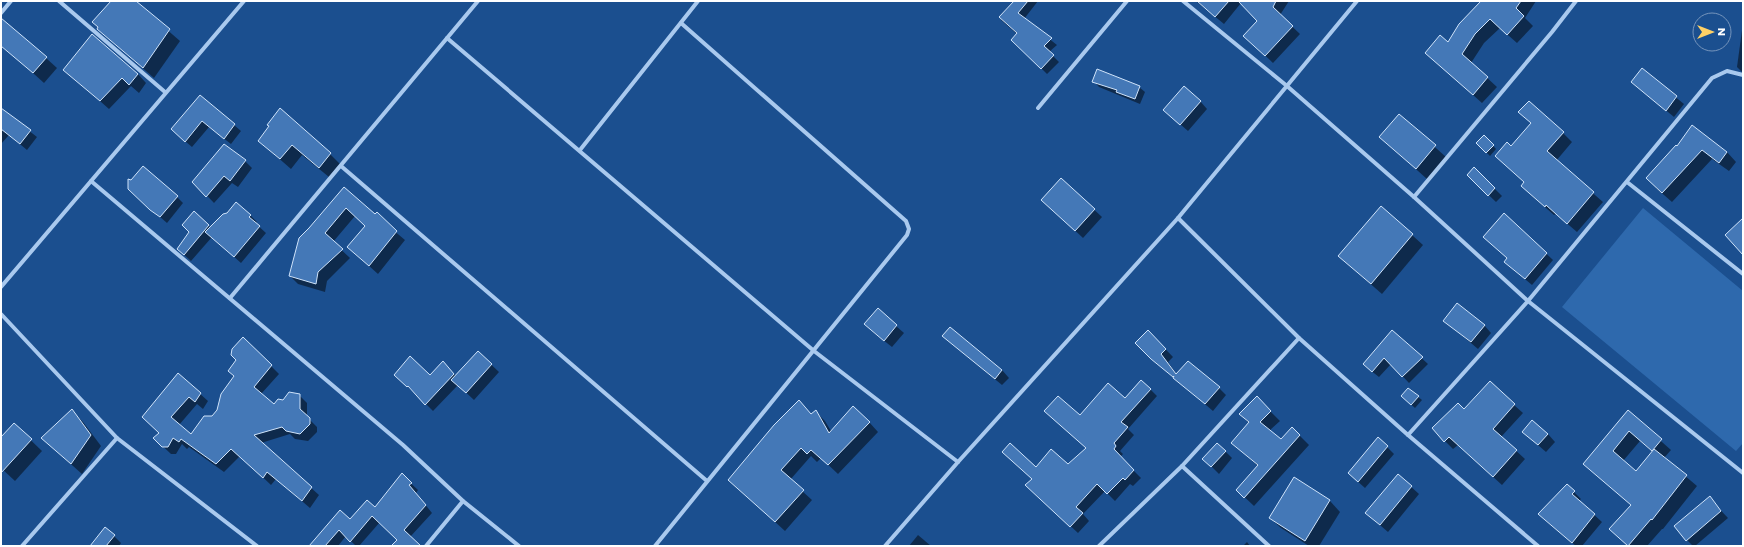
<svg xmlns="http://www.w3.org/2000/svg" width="1744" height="547" font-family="Poppins,sans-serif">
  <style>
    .green { fill: #2e69ad }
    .shadow { fill: #0007; fill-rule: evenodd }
    .building { fill: #4478b7; stroke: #cfe3fa }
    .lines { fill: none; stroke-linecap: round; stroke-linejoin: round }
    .minor { stroke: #a9c9ee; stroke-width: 4 }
  </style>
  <rect width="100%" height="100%" fill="#1b4f8f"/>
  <!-- green -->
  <polygon class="green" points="1643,208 1743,291 1743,443 1736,451 1562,307"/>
  <!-- shadow -->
  <g class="shadow">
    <polygon points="113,1 134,1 180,41 154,78 98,29"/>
    <polygon points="1014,1 1038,1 1024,19 1057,45 1049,52 1059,62 1047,74 1013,40 1017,34 1001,20 1002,18 1000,17"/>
    <polygon points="1196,1 1289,1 1280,15 1300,34 1273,63 1253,44 1259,21 1241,3 1224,24"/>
    <polygon points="1482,1 1536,1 1525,18 1533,26 1517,43 1500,28 1484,43 1471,63 1497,87 1482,103 1426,53 1448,43"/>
    <polygon points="1743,23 1743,73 1737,67"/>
    <polygon points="1,24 46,58 57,68 44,83 1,44"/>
    <polygon points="1642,70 1684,104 1674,117 1632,82"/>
    <polygon points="138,74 146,83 139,93 131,86 109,109 74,78"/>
    <polygon points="1094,81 1139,87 1145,92 1140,104 1099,87"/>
    <polygon points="200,96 241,131 231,144 209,127 192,147 179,136"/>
    <polygon points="1200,101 1207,109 1188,131 1172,117"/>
    <polygon points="1,109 37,137 27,150 9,135 1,144"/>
    <polygon points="1399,115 1446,157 1427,179 1380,137"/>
    <polygon points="270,127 330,154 340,164 329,177 302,155 291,169 259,141"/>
    <polygon points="1563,133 1572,142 1556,161 1603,202 1577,232 1556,214 1554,215 1531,195 1511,148"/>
    <polygon points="1484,136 1496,149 1490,156 1477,143"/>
    <polygon points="1676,147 1727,152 1736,162 1729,171 1712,159 1672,202 1656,188"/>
    <polygon points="245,161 252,168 238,187 232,183 214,203 194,182"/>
    <polygon points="1474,168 1502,196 1496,202 1468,175"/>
    <polygon points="1061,179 1102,217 1083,238 1050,207"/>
    <polygon points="344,189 405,240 378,274 348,247 366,226 355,216 333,242 350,258 327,281 325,292 298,284 290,276 310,228"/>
    <polygon points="136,196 177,197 183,203 167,223"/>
    <polygon points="236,204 251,216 257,222 255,223 266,233 241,263 212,237 191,261 178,249 190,232 194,213 211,228 227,214"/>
    <polygon points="1381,207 1423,245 1382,294 1350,266"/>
    <polygon points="1504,214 1553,260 1532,285 1512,268 1508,259"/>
    <polygon points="1445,321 1484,325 1491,333 1478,349"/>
    <polygon points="896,326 904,333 892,347 873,332"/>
    <polygon points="1148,331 1173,357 1168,362 1177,375 1219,388 1226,395 1213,411 1152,359"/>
    <polygon points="1392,331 1428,364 1409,383 1391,364 1379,377 1370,370"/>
    <polygon points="243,338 279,374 261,394 274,405 299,395 307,403 307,417 317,427 317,432 308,441 295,439 290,434 261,443 319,495 310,508 276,479 271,485 240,456 224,472 189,447 187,449 182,444 176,454 171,454 154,438 160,433 178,374 208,401 203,409 197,404 179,425 192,435 218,410 235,377"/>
    <polygon points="951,343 1002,370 1009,378 1002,385"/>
    <polygon points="478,352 499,372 474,400 458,385 433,411 415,393 403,382 450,370 456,376"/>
    <polygon points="1150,389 1157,396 1128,429 1134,435 1120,451 1123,454 1120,457 1141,478 1133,486 1130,484 1115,501 1105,491 1083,514 1089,521 1078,533 1034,492 1033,479 1003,452 1036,468 1068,466 1087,448 1080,416"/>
    <polygon points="1408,389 1422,400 1415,408 1406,400"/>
    <polygon points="1257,398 1280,421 1269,431 1281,441 1292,428 1309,445 1254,506 1237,490 1258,466 1233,443 1249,423 1240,414"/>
    <polygon points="1514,405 1523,413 1501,437 1525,459 1502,485 1458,445 1453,449 1445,441 1464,411"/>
    <polygon points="72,411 83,422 101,446 82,474 54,449"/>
    <polygon points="816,412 825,421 831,431 869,422 878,432 838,474 821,458 817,462 811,456 790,480 812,500 785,531 739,489"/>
    <path d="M1628 412 1671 450 1664 458 1697 486 1663 529H1662L1647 546H1628L1611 529 1632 506 1585 464ZM1640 441 1653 452 1637 472 1623 461Z"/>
    <polygon points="14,424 42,451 15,481 1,468 1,438"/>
    <polygon points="1548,434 1555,442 1546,452 1531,439"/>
    <polygon points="1387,447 1394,454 1365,488 1356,480"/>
    <polygon points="1225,451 1232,458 1219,474 1211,466"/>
    <polygon points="402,475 418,490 416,493 432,513 410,537 419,546 392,546 398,540 380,522 359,546 356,546 346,536 338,546 311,546 350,520 375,509"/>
    <polygon points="1398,475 1419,494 1388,532 1366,513"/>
    <polygon points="1567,485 1581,499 1579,501 1602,522 1582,546 1576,546 1546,521"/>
    <polygon points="1709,498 1728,518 1695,546 1693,546 1687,540"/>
    <polygon points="1330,501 1340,512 1319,546 1309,546 1281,528 1270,518"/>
    <polygon points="918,535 931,546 909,546"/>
    <polygon points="114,536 121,543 119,546 91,546"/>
    <polygon points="1247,542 1250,546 1243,546"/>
  </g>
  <!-- building -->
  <g class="building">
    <polygon points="111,1 136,1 170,29 143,68 97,29 98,27 92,22"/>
    <polygon points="1014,1 1028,1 1018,13 1052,38 1044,46 1054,55 1041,69 1011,40 1017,33 999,17"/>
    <polygon points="1197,1 1229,1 1215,17"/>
    <polygon points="1238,1 1276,1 1273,7 1293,26 1265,56 1243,36 1257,21"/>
    <polygon points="1481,1 1521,1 1516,8 1524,16 1507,35 1490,19 1475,34 1462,54 1488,77 1473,95 1425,53 1440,35 1448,42 1459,24"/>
    <polygon points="1,18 47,57 33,73 1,46"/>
    <polygon points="92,34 138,74 129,85 122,78 100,101 63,70"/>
    <polygon points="1642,68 1677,96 1666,111 1631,82"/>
    <polygon points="1097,69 1140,86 1135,99 1116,92 1117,90 1092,82"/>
    <polygon points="1184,86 1201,101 1180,125 1163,110"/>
    <polygon points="200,95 235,124 224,139 202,121 185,142 171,129"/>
    <polygon points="1529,101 1564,132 1547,151 1594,192 1567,224 1546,205 1545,207 1521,186 1524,182 1495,156 1507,142 1511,146 1531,123 1518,112"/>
    <polygon points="1,108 31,130 20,144 1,129"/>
    <polygon points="280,108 331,153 319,168 292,145 280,159 258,141 269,126 267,125"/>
    <polygon points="1399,114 1436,145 1416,169 1379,137"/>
    <polygon points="1692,125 1727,152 1719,163 1702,150 1662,193 1646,178 1676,145 1677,146"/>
    <polygon points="1484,135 1494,145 1486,153 1476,143"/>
    <polygon points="224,144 246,160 230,181 224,176 206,197 192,182"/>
    <polygon points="143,166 178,196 160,217 150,210 128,189 128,179 131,180"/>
    <polygon points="1474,167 1495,188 1488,196 1467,175"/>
    <polygon points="1061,178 1095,209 1075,231 1041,200"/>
    <polygon points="344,187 375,214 377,212 397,231 369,266 347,247 365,226 346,208 325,233 343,249 318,272 316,284 289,276 299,238 309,228"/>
    <polygon points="236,202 251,215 249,217 260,226 234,257 205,232 223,214 227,213"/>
    <polygon points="1381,206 1413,234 1371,284 1338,256"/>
    <polygon points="194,211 209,225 184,255 177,249 189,232 182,225"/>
    <polygon points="1504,213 1547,253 1525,279 1504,262 1507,258 1483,237"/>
    <polygon points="1743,218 1743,255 1725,235"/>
    <polygon points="1457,303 1485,325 1471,342 1443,321"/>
    <polygon points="878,308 897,325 884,341 864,324"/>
    <polygon points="950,327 1002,370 995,379 942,336"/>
    <polygon points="1148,330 1166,349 1161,354 1176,374 1188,361 1220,387 1205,404 1173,378 1174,376 1173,377 1151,359 1135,343"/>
    <polygon points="1392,330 1423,357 1402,377 1384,358 1372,372 1363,364"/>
    <polygon points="243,337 272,365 254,387 274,404 278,399 283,400 289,392 300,394 300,409 310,418 310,424 300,434 286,431 282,427 254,435 312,487 302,501 267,472 263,478 231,449 216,464 181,439 179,442 173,438 168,447 162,447 153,438 159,433 142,417 178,373 201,393 195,402 189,397 171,417 191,434 204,416 212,416 217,410 221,394 234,376 228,371 236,360 231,355 232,349"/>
    <polygon points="478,351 492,364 466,393 451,380"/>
    <polygon points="410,356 430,375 443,361 454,374 425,405 408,386 407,387 394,375"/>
    <polygon points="1141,380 1151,389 1121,422 1128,427 1114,443 1116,446 1114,449 1134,470 1125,480 1123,478 1107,494 1097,484 1076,507 1083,513 1070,527 1025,485 1032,479 1002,452 1010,443 1036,467 1051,449 1068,464 1086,448 1044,411 1058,396 1080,415 1108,383 1125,398"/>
    <polygon points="1490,381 1515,404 1493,429 1517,450 1493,477 1449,437 1444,442 1432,428 1458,403 1464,409"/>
    <polygon points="1408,388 1419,396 1411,405 1401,396"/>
    <polygon points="1257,396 1271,411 1260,422 1281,439 1292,427 1300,435 1244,498 1236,490 1258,465 1231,443 1249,422 1239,414"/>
    <polygon points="799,400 811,414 816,410 829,433 853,406 870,422 828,465 811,450 807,454 801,448 781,470 804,490 775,522 728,480 774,425"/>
    <polygon points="72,409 91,435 71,464 41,438"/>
    <polygon points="1628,410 1662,439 1652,451 1629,431 1613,451 1636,471 1654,449 1687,475 1652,520 1651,519 1628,546 1609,529 1631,505 1583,464"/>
    <polygon points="1532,420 1548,434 1538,445 1522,432"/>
    <polygon points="14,423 32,439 1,473 1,437"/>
    <polygon points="1378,437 1388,446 1358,482 1348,473"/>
    <polygon points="1217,443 1226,451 1211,467 1202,459"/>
    <polygon points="402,473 412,483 409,485 426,505 404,530 421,546 391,546 397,540 372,516 350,542 339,530 325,546 309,546 340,510 350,519 367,500 375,507"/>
    <polygon points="1398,474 1412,486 1380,525 1365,513"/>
    <polygon points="1294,477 1330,500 1305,541 1269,518"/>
    <polygon points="1567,484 1575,491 1572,494 1595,514 1572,543 1538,514"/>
    <polygon points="1710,496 1721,511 1686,541 1674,526"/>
    <polygon points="105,527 115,535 106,546 90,546"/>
  </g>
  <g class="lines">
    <!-- minor -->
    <g class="minor">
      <polyline points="59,1 165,92"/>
      <polyline points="1183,1 1287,86 1414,197 1528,301 1743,473"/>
      <polyline points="1,13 11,1"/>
      <polyline points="447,38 814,351 958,462"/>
      <polyline points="1038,108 1127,1"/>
      <polyline points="580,150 698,1"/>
      <polyline points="341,166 707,481"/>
      <polyline points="91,181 403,445 463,501 519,546"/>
      <polyline points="1627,182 1743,274"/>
      <polyline points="1414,197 1552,32 1576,1"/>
      <polyline points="1178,218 1299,338 1408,435 1538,546"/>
      <polyline points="1,287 244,1"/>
      <polyline points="230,298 478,1"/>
      <polyline points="1,314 117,438 257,546"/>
      <polyline points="1408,435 1528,301 1712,78 1727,71 1743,75"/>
      <polyline points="1182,466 1269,546"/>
      <polyline points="22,546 117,438"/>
      <polyline points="426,546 463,501"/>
      <polyline points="655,546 907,235 909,229 906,221 681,23"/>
      <polyline points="885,546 958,462 1178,218 1357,1"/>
      <polyline points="1099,546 1182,466 1299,338"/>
    </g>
  </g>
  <!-- border -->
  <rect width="1744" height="547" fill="none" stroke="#ffffff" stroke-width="4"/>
  <!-- north arrow -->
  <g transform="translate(1712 32) rotate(90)"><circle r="19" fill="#1b4f8f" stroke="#7695bc"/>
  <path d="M0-3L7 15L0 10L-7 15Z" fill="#ffd166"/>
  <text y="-6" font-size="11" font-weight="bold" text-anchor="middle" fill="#ffffff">N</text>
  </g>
</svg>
